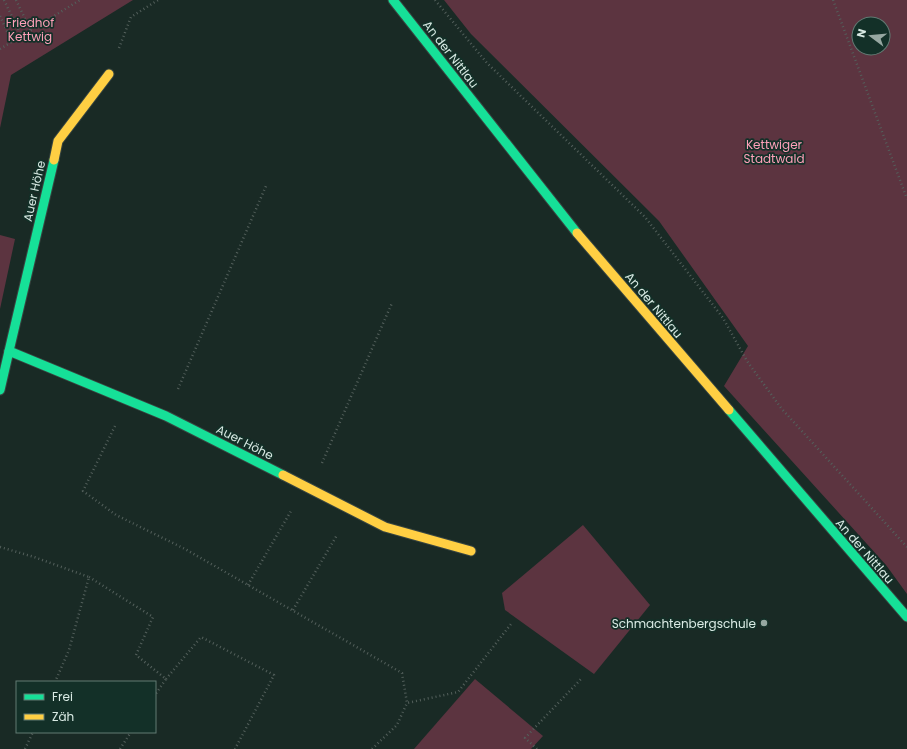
<svg xmlns="http://www.w3.org/2000/svg" width="907" height="749" font-family="Poppins,sans-serif">
  <style>
    .green { fill: #5c3440; fill-rule: evenodd }
    .lines { fill: none; stroke-linecap: round; stroke-linejoin: round }
    .fast-casing { stroke: #384541; stroke-width: 11 }
    .slow-casing { stroke: #384541; stroke-width: 11 }
    .path { stroke: #54605c; stroke-width: 2.5; stroke-dasharray: 1 3; stroke-linecap: butt }
    .fast { stroke: #16e098; stroke-width: 9 }
    .slow { stroke: #ffcf43; stroke-width: 9 }
    .poi-dot { fill: #96a7a1; stroke: #133028; stroke-width: 1.5 }
    .labels { text-anchor: middle; dominant-baseline: central; stroke-width: 3.5; stroke-linejoin: round; paint-order: stroke }
    .park-label { font-size: 12px; fill: #fea0b9; stroke: #133028 }
    .street-label { font-size: 12px; fill: #d9eae4; stroke: #133028 }
    .poi-label { font-size: 12px; fill: #d9eae4; stroke: #133028; text-anchor: end }
  </style>
  <rect width="100%" height="100%" fill="#192a25"/>
  <!-- green -->
  <g class="green">
    <polygon points="0,0 133,0 11,75 0,128"/>
    <path d="M444 0H907V594L886 565 724 386 748 346 659 221 471 34ZM859 24H883V48H859Z"/>
    <polygon points="0,235 15,239 0,309"/>
    <polygon points="583,525 650,605 594,674 505,610 502,593"/>
    <polygon points="475,679 543,736 531,749 414,749"/>
  </g>
  <g class="lines">
    <!-- fast casing -->
    <g class="fast-casing">
      <g id="fast">
        <polyline points="393,0 577,233"/>
        <polyline points="9,351 54,160"/>
        <polyline points="0,390 9,351 166,416 283,475"/>
        <polyline points="729,410 907,617"/>
      </g>
    </g>
    <!-- slow casing -->
    <g class="slow-casing">
      <g id="slow">
        <polyline points="54,160 58,141 109,74"/>
        <polyline points="577,233 729,410"/>
        <polyline points="283,475 385,527 471,551"/>
      </g>
    </g>
    <!-- path -->
    <g class="path">
      <polyline points="4,0 22,37"/>
      <polyline points="16,0 31,31"/>
      <polyline points="435,0 487,63 645,217 723,318 747,361 781,408 907,547"/>
      <polyline points="833,0 907,199"/>
      <polyline points="0,16 12,42"/>
      <polyline points="119,48 131,17 158,0"/>
      <polyline points="0,49 80,0"/>
      <polyline points="178,389 266,186"/>
      <polyline points="115,426 83,491 116,515 185,549 402,673 407,703"/>
      <polyline points="322,463 392,303"/>
      <polyline points="0,547 34,557 89,577 69,650 55,682"/>
      <polyline points="89,577 153,617 136,655 166,679 155,695"/>
      <polyline points="248,585 291,511"/>
      <polyline points="293,610 337,535"/>
      <polyline points="166,679 201,637 274,675 235,749"/>
      <polyline points="25,749 33,732"/>
      <polyline points="120,749 131,732"/>
      <polyline points="372,749 397,725 407,703 458,692 511,624"/>
      <polyline points="537,749 525,738 582,678"/>
    </g>
    <!-- fast -->
    <use href="#fast" class="fast"/>
    <!-- slow -->
    <use href="#slow" class="slow"/>
  </g>
  <!-- markers -->
  <circle class="poi-dot" cx="764" cy="623" r="4"/>
  <g class="labels">
    <!-- park labels -->
    <g class="park-label">
      <text x="30" y="22">Friedhof<tspan x="30" dy="14">Kettwig</tspan></text>
      <text x="774" y="144">Kettwiger<tspan x="774" dy="14">Stadtwald</tspan></text>
    </g>
    <!-- street labels -->
    <g class="street-label">
      <text transform="translate(451 54) rotate(52)">An der Nittlau</text>
      <text transform="translate(34 191) rotate(-77)">Auer Höhe</text>
      <text transform="translate(654 305) rotate(50)">An der Nittlau</text>
      <text transform="translate(245 442) rotate(27)">Auer Höhe</text>
      <text transform="translate(865 551) rotate(49)">An der Nittlau</text>
    </g>
    <!-- poi labels -->
    <g class="poi-label">
      <text x="756" y="623">Schmachtenbergschule</text>
    </g>
  </g>
  <!-- legend -->
  <rect x="16" y="681" width="140" height="52" fill="#133028" stroke="#627a73"/>
  <rect x="24" y="694" width="20" height="6" fill="#16e098" stroke="#627a73"/>
  <text x="52" y="701" font-size="12" fill="#d9eae4">Frei</text>
  <rect x="24" y="714" width="20" height="6" fill="#ffcf43" stroke="#627a73"/>
  <text x="52" y="721" font-size="12" fill="#d9eae4">Zäh</text>
  <!-- north arrow -->
  <g transform="translate(871 36) rotate(286)"><circle r="19" fill="#133028" stroke="#627a73"/>
  <path d="M0-3L7 15L0 10L-7 15Z" fill="#96a7a1"/>
  <text y="-6" font-size="11" font-weight="bold" text-anchor="middle" fill="#d9eae4">N</text>
  </g>
</svg>
